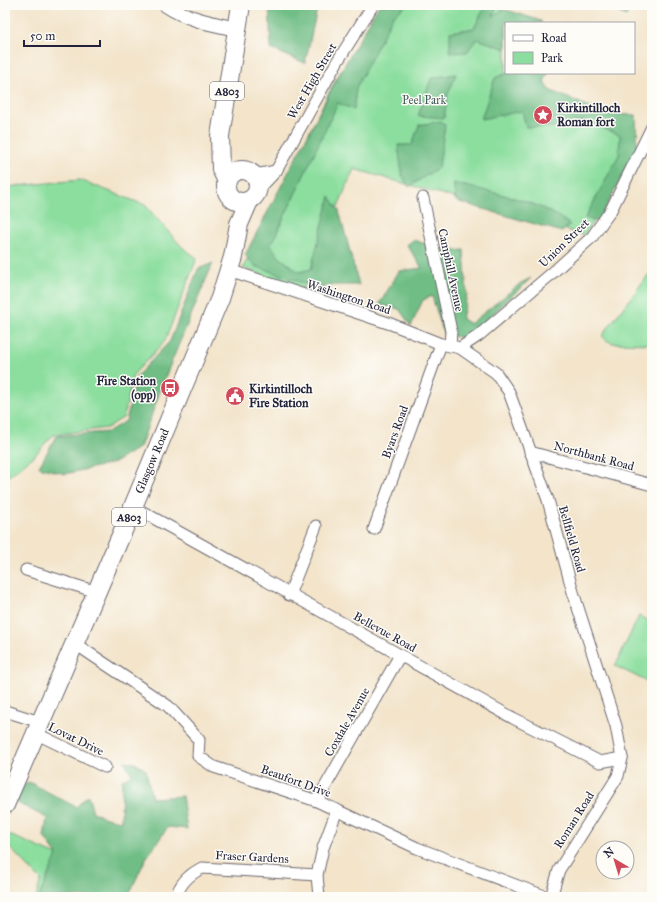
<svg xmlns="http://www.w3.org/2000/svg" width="657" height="902" font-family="'IM FELL Great Primer',serif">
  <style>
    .green { fill: #8bde9e; stroke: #56806c }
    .forest { fill: #70bd85; stroke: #497060 }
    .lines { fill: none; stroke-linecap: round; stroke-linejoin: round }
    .minor-casing { stroke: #6b666d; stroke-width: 13 }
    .tertiary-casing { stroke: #6b666d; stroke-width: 16 }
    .primary-casing { stroke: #6b666d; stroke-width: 20 }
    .minor { stroke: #fff; stroke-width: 11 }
    .tertiary { stroke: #fff; stroke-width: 14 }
    .primary { stroke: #fff; stroke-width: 18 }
    .labels { text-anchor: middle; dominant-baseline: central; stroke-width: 3; stroke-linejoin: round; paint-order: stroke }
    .shield { fill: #fdfcf7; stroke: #646373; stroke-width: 1 }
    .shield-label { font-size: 11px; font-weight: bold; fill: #22223b }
    .street-label { font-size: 12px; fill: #22223b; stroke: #fdfcf7 }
    .park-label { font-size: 12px; fill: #425a59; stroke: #fdfcf7 }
    .poi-label { font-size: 12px; font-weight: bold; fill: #22223b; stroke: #fdfcf7; text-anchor: start }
  </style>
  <rect width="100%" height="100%" fill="#fdfcf7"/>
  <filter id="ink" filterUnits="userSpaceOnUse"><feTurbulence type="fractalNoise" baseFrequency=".025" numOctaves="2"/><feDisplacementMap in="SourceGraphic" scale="8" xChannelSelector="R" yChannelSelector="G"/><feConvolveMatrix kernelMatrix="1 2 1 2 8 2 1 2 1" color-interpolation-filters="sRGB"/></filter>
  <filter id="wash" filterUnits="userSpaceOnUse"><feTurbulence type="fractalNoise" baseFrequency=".012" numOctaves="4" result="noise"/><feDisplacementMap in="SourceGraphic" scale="16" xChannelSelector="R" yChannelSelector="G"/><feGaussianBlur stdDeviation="0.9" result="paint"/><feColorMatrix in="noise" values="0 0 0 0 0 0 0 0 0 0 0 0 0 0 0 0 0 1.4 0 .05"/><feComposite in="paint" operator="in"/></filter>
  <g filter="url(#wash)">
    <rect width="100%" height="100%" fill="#f3e4ca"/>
    <!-- green -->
    <g class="green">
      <polygon points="382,5 496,5 511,15 506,23 506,73 528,73 523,87 638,133 609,199 584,235 354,169 303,289 243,268 333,84"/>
      <polygon points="80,180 145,205 182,247 197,258 165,341 133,375 124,417 107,428 53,435 34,456 5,479 5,187"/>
      <polygon points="652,270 652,344 612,343 606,340 602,336 606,330"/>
      <polygon points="639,616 652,622 652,684 615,666"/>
      <polygon points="5,833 57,855 39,897 36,897 41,880 5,843"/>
    </g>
    <!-- forest -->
    <g class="forest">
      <polygon points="269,5 318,5 305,63 271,49"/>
      <polygon points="379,5 407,5 393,16 356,88 354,110 338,103 271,245 279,257 299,272 311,269 330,196 339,211 359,285 328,285 320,289 255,266 245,255 343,68"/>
      <polygon points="486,5 497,5 493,16 504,9 541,21 542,23 506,23 506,49 477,39 467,52 450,53 450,32 474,28"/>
      <polygon points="603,5 631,5 631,6 626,16"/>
      <polygon points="507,73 548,73 544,82 549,90 606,114 636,115 637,149 598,222 585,218 619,155 620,135 584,121 557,127 526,127 522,111 481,119 495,78"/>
      <polygon points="456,74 448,94 444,118 418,116 431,78"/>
      <polygon points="441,121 445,125 439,167 409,187 402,175 398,145 412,145 419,125"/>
      <path d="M453 183C492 193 539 199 570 225L562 232 456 201Z"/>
      <polygon points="413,240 449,251 464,250 467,295 462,319 470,324 521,283 531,278 467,338 444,335 432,296 423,300 411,326 399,309 379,305 399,271 422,268 407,245"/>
      <polygon points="213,263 166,375 140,447 114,463 65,474 39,467 56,436 107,432 126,421 137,376 170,341 198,269"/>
      <polygon points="124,761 135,763 146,770 152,798 182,796 187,829 168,827 145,860 128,897 39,897 57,855 44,837 47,818 21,805 12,799 20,788 29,782 76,807 88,795 93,812 106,818 121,821 122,780 132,774"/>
    </g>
  </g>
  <g filter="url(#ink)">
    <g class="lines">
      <!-- minor casing -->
      <g class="minor-casing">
        <g id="minor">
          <polyline points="255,175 276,171"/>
          <polyline points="259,189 276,171 337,62 373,5"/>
          <polyline points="423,198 451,331 450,346"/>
          <polyline points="229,270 391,324 441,344 460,348 496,373 509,392 548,500 573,592 616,726 622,758 618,776 559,870 551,897"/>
          <polyline points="460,348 478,336 550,275 592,237 611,210 652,127"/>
          <polyline points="530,452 652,485"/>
          <polyline points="141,511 513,718 600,762 622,758"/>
          <polyline points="374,529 441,344"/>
          <polyline points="26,570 97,592"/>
          <polyline points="289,595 316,526"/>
          <polyline points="74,643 168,706 199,740 198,756 214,767 317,801 417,848 547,897"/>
          <polyline points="5,711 40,722"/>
          <polyline points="35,733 105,767"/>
          <polyline points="317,801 400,655"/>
          <path d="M176 897C180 883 190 874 202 868L317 875"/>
          <polyline points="319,897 317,875 323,848 337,810"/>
        </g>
      </g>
      <!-- tertiary casing -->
      <g class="tertiary-casing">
        <path id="tertiary" d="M166 5C186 19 213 24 237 29"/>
      </g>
      <!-- primary casing -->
      <g class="primary-casing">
        <g id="primary">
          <circle cx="242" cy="186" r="16"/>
          <polyline points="227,181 221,169 220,136 241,5"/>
          <polyline points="5,805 125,526 220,298 233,257 239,224 249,201"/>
        </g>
      </g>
      <!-- minor -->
      <use href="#minor" class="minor"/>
      <!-- tertiary -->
      <use href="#tertiary" class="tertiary"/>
      <!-- primary -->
      <use href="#primary" class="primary"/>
    </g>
  </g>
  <!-- icons -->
  <defs>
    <g id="sight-disc" transform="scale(1)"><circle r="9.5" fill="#d1495b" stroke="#fdfcf7"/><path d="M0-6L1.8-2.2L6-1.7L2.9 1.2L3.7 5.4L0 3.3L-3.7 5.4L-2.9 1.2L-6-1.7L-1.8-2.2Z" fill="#fff"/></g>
    <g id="bus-disc" transform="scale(1)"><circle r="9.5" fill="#d1495b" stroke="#fdfcf7"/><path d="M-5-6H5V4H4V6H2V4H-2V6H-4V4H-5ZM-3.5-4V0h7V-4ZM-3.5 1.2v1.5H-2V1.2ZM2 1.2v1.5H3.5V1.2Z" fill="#fff"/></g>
    <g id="civic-disc" transform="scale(1)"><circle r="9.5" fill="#d1495b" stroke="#fdfcf7"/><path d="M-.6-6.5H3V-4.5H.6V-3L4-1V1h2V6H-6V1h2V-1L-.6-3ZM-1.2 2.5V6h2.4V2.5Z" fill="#fff"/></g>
  </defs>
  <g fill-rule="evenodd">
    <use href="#sight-disc" x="543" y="115"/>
    <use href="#bus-disc" x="170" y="388"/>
    <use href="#civic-disc" x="235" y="396"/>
  </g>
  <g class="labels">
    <!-- shield labels -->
    <g class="shield">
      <rect x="210" y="82" width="34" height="18" rx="3"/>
      <rect x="112" y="508" width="34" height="18" rx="3"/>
    </g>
    <g class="shield-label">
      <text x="227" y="91">A803</text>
      <text x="129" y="517">A803</text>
    </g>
    <!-- street labels -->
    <g class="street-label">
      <text transform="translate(312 81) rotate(-60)">West High Street</text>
      <text transform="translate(564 243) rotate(-44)">Union Street</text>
      <text transform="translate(451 270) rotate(78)">Camphill Avenue</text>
      <text transform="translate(349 297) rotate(18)">Washington Road</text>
      <text transform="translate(395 432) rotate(-70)">Byars Road</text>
      <text transform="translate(594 456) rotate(15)">Northbank Road</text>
      <text transform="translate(152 461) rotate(-67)">Glasgow Road</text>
      <text transform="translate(572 539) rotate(74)">Bellfield Road</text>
      <text transform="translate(385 632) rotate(29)">Bellevue Road</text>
      <text transform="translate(347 722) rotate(-60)">Coxdale Avenue</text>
      <text transform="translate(76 739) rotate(26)">Lovat Drive</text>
      <text transform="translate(296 781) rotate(20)">Beaufort Drive</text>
      <text transform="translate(574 820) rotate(-58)">Roman Road</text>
      <text transform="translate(252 857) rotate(3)">Fraser Gardens</text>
    </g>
    <!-- park labels -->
    <g class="park-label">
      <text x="424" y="100">Peel Park</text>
    </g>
    <!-- poi labels -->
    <g class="poi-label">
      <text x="557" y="108">Kirkintilloch<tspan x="557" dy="14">Roman fort</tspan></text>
      <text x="156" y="381" text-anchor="end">Fire Station<tspan x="156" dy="14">(opp)</tspan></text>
      <text x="249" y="389">Kirkintilloch<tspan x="249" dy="14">Fire Station</tspan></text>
    </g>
  </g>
  <!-- margin -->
  <rect width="657" height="902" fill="none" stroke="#fdfcf7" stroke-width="20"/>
  <!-- legend -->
  <rect x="505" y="22" width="130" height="52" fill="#fdfcf7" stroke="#a5a5ac"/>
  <rect x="513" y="35" width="20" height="6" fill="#ffffff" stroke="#a5a5ac"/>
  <text x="541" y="42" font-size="12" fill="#22223b">Road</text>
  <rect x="513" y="52" width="20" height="12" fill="#8bde9e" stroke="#a5a5ac"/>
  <text x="541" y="62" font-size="12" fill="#22223b">Park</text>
  <!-- north arrow -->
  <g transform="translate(615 860) rotate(322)"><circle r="19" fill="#fdfcf7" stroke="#a5a5ac"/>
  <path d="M0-3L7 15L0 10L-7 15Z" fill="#d1495b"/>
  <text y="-6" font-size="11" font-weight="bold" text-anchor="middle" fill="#22223b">N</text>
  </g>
  <!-- scale -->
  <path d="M24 40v6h76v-6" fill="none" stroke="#22223b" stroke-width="2"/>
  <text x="30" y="40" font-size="12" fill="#22223b" stroke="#fdfcf7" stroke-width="3" paint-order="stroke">50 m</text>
</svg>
